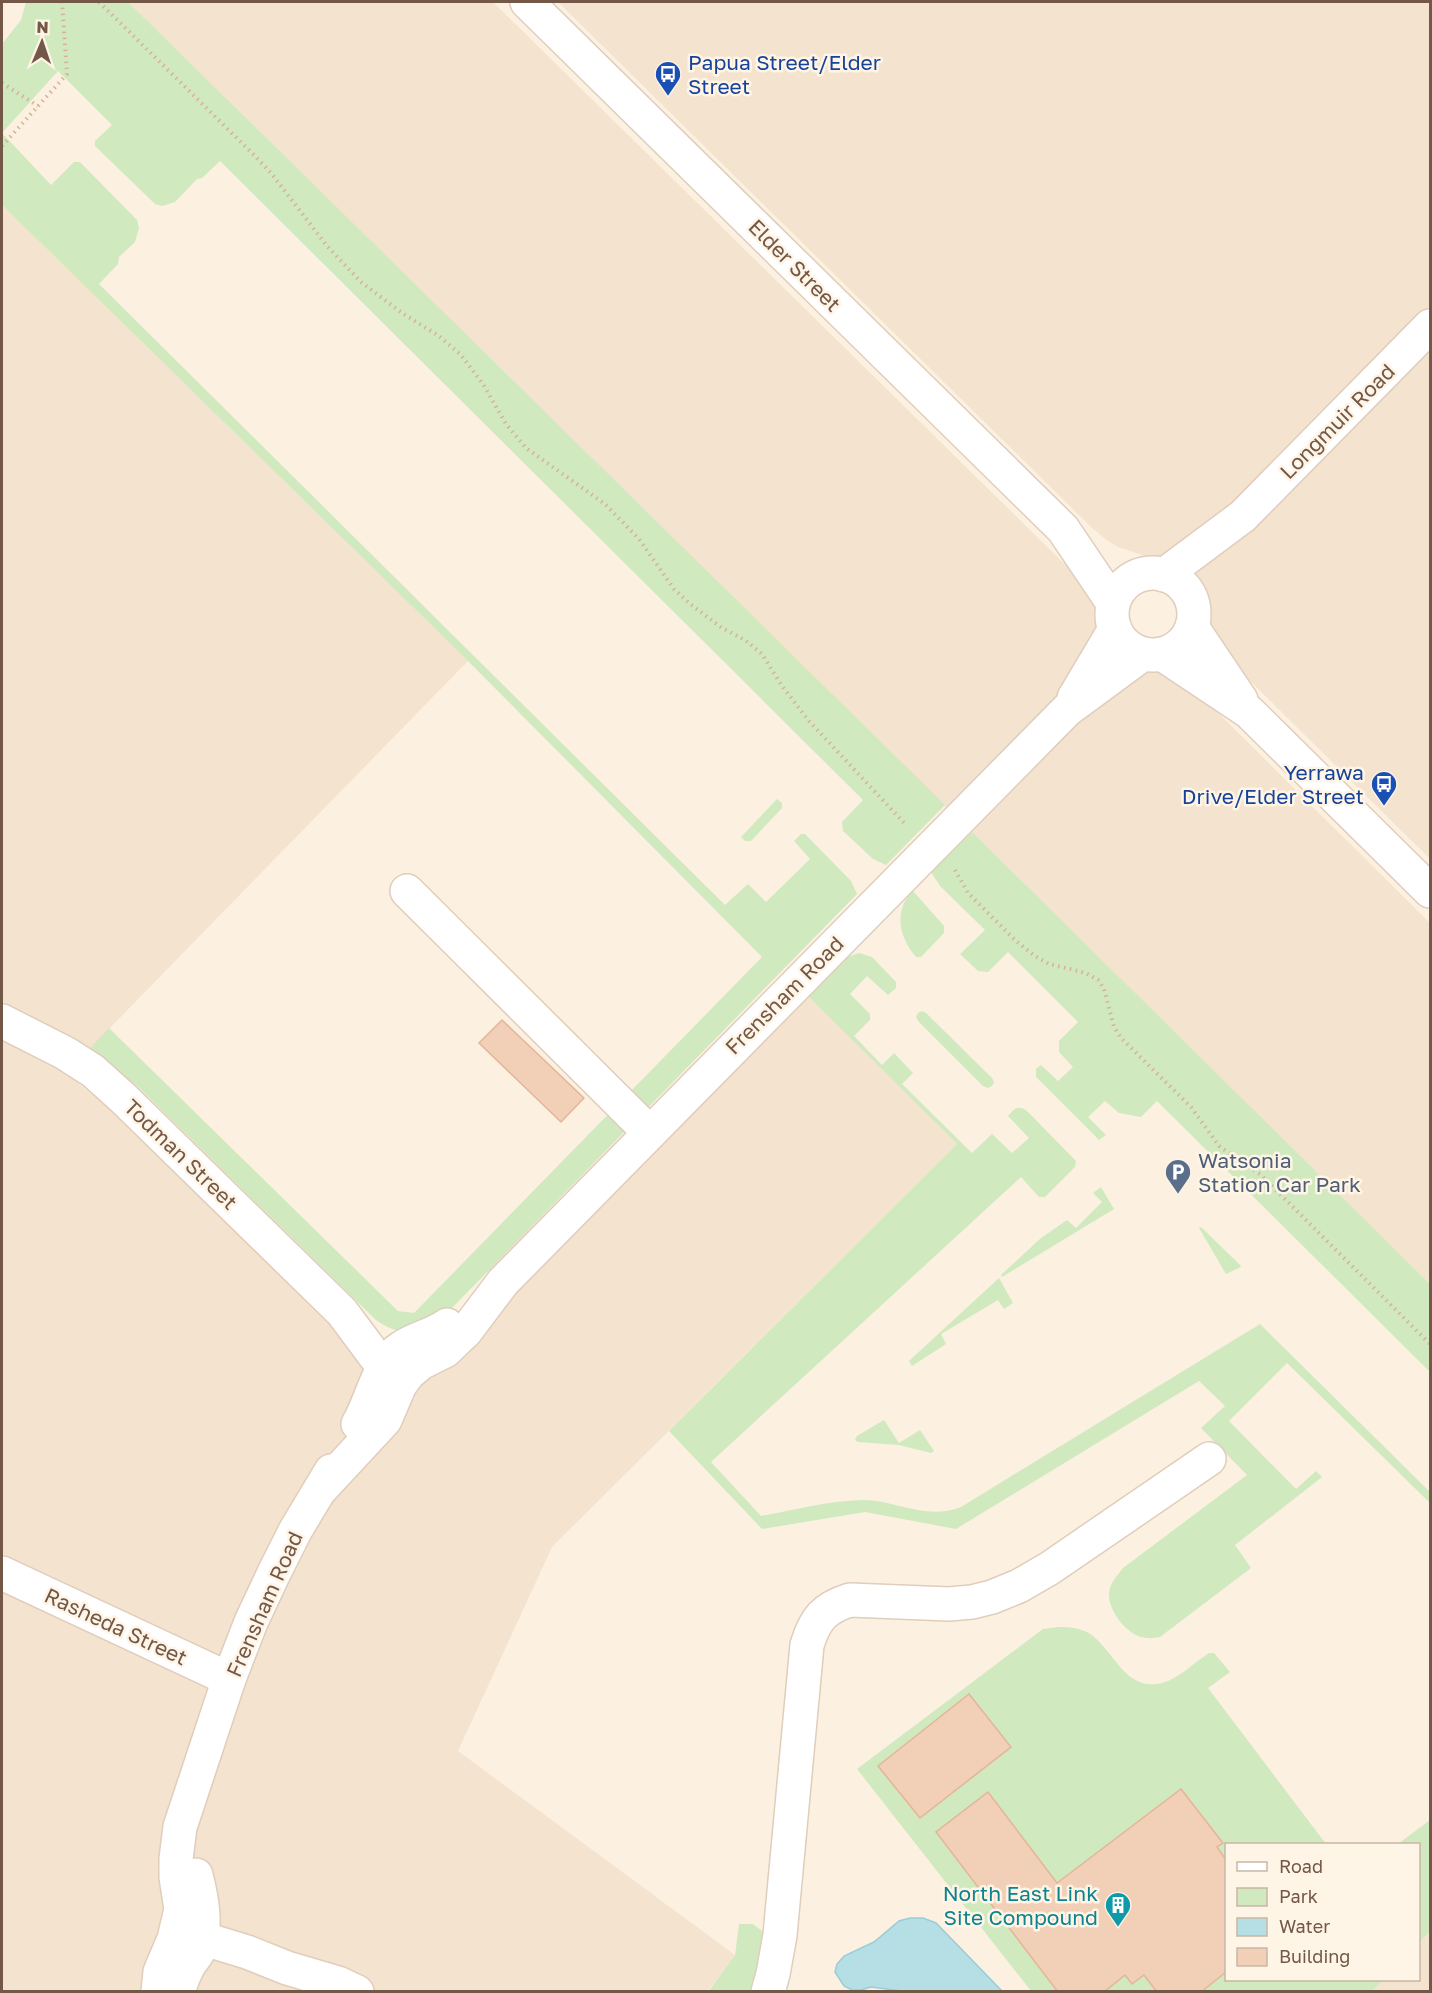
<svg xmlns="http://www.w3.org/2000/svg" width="1432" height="1993" font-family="'Golos Text',sans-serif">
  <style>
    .residential { fill: #f4e3ce }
    .green { fill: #d0e9bf }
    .water { fill: #b5dee5; stroke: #9bcdd7; stroke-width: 1.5 }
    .building { fill: #f2cfb7; stroke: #e4b598; stroke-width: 1.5 }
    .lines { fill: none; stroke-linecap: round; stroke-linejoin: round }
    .minor-casing { stroke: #e0cdbc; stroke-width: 36 }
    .path { stroke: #d6b29b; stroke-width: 4; stroke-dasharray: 1.5 4.5; stroke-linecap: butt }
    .minor { stroke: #fff; stroke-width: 33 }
    .labels { text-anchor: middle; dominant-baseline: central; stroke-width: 5; stroke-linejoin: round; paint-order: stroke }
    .transit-label { font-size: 21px; fill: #164399; stroke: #fff5e6; text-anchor: start }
    .street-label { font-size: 21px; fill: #735747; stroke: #fff5e6 }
    .service-label { font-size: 21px; fill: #4e5e75; stroke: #fff5e6; text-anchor: start }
    .culture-label { font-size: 21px; fill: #0d838f; stroke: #fff5e6; text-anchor: end }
  </style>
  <rect width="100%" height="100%" fill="#fcf1e0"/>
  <!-- residential -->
  <g class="residential">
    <polygon points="128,2 493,2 1088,587 1100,608 1102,621 1115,648 1144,665 1163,673 1203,698 1430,923 1430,1284"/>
    <polygon points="558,2 1430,2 1430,859 1233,664 1211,632 1202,595 1194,583 1182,573 1157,560 1118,547 1104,538 1090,526"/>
    <polygon points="2,205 468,661 66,1073 114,1113 365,1359 465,1345 809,997 957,1144 552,1547 458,1751 735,1955 708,1991 2,1991"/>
    <polygon points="1430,1931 1430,1991 1371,1992 1383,1980 1418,1980 1419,1943"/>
  </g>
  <!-- green -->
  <g class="green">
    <path d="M26 2H128L945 805 886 865 873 859 843 831 842 822 863 800 220 161 202 178 197 179 175 202 162 206 155 204 95 146V141L112 125 58 71 2 133 51 185 74 162H80L137 220 139 228 135 242 119 257 118 264 99 284 725 905 748 884 766 902 810 859 794 841 801 834H805L851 881 857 894 448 1312C419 1327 407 1342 376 1320L137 1086 90 1048 109 1028 398 1311 414 1313 762 957 468 661 2 205V44L21 20Z"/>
    <polygon points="777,799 782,803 782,808 751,841 745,841 741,837"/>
    <polygon points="972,832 1430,1284 1430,1372 1157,1101 1141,1117 1119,1113 1105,1101 1088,1117 1106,1135 1099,1140 1036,1077 1036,1069 1041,1065 1058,1081 1073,1067 1059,1052 1059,1041 1078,1022 1008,952 988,972 978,971 960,954 985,930 940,886 931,872"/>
    <path d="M913 891 944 926V933L921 957H916C899 938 893 910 913 891Z"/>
    <path d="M859 953 872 957 896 982V988L888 995 867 976 850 994 870 1014V1020L854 1036 882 1065 894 1053 913 1073 902 1084 972 1153 992 1134 1012 1153 1029 1138 1008 1116C1014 1109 1018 1104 1027 1111L1076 1161 1075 1167 1045 1197H1039L1021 1177 711 1462 761 1516C794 1510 828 1501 862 1500 897 1500 926 1521 961 1507L1260 1324 1430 1492V1503L1287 1363 1229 1421 1296 1489 1316 1471 1322 1477 1235 1545 1251 1568 1160 1637C1154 1638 1148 1639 1141 1637 1125 1632 1108 1610 1109 1593 1110 1583 1117 1576 1123 1568L1247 1475 1201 1428 1225 1406 1199 1381 956 1529 865 1512 762 1529 669 1431 957 1144 809 997 845 958Z"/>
    <polygon points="922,1011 926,1013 992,1078 994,1082 992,1086 988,1088 983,1086 918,1021 916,1017 918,1013"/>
    <polygon points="1101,1187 1114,1209 1002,1277 1001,1275 1041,1238 1067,1220 1076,1228 1102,1202 1093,1193"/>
    <polygon points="1201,1227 1240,1265 1241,1267 1226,1274 1199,1228"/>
    <polygon points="999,1278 1013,1303 1004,1309 998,1300 941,1334 946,1344 912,1366 909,1361"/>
    <polygon points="884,1420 899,1443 920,1430 934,1451 931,1453 899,1445 858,1442 855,1440 857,1436"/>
    <path d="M1058 1627C1071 1627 1083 1628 1093 1636 1115 1654 1127 1692 1162 1683 1180 1678 1193 1663 1209 1653H1214L1230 1672 1208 1688 1326 1844H1226V1980H1383L1371 1992 1031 1991 857 1769 1043 1629Z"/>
    <polygon points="1430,1820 1430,1931 1419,1943 1418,1844 1398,1844"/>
    <polygon points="739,1924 753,1924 766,1934 751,1991 708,1992 735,1955"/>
  </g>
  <!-- water -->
  <polygon class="water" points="910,1918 923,1918 936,1923 1002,1991 909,1992 871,1987 861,1990 852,1990 844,1986 835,1972 837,1964 844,1956 874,1942 899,1921"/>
  <!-- building -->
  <g class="building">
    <polygon points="502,1020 584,1098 561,1122 479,1043"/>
    <polygon points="969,1694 1011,1747 920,1818 878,1766"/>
    <polygon points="1181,1789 1223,1843 1217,1847 1226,1860 1226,1972 1201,1992 1157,1992 1144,1975 1132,1984 1125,1975 1104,1992 1058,1992 936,1832 988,1792 1057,1883"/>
  </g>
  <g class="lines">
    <!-- minor casing -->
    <g class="minor-casing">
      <g id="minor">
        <polyline points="527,2 1063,529 1113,603"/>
        <circle cx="1153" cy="614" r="41"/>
        <polyline points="1164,575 1243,516 1430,326"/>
        <polyline points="1192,627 1241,700"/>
        <polyline points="1162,654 1249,712 1430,891"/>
        <polyline points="1074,698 1115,629"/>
        <polyline points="407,891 649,1132"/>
        <polyline points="2,1021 65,1053 93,1071 123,1098 342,1312 383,1367 404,1372"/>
        <path d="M358 1424C372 1401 378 1362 401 1348 415 1338 432 1336 447 1325"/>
        <polyline points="320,1490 385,1420 400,1385 408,1374 421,1363 445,1351 466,1331 503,1282 1067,710 1143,654"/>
        <polyline points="2,1573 229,1679"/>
        <polyline points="182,1926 201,1938 247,1952 287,1968 338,1983 357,1992"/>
        <polyline points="158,1992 160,1972 174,1939 181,1909 176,1877 176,1859 180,1827 229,1679 251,1622 273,1575 295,1531 331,1471"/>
        <path d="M178 1992C181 1982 184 1974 189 1965 192 1960 197 1955 199 1950 207 1924 202 1899 196 1875"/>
        <path d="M768 1992 773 1974 780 1935 807 1645C815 1619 824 1608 850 1600L949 1604 972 1602 992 1597 1019 1586 1050 1568 1209 1459"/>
      </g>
    </g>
    <!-- path -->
    <g class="path">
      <polyline points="99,2 253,154 271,173 327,246 361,282 402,313 439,336 461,355 483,384 506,424 526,448 605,504 639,539 674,589 689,603 722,628 745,640 762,654 782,686 809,721 906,825"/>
      <polyline points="2,83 38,106"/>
      <polyline points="2,146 67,74 62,2"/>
      <polyline points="955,870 968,893 1016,941 1035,956 1049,964 1086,973 1098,980 1104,989 1114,1027 1121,1038 1191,1107 1219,1146 1261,1175 1430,1344"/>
    </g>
    <!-- minor -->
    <use href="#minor" class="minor"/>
  </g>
  <!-- icons -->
  <defs>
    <g id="bus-pin" transform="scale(1.35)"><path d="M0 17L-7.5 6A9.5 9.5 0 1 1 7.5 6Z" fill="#1a4fb4" stroke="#fff5e6"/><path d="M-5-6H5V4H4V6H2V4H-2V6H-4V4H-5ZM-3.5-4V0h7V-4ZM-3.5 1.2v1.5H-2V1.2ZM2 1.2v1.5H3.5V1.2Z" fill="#fff"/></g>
    <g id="parking-pin" transform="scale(1.35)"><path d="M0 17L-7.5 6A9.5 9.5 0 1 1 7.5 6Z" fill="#5c6f8a" stroke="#fff5e6"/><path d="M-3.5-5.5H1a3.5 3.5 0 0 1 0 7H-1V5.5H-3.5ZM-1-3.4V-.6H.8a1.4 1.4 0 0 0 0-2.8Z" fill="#fff"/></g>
    <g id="building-pin" transform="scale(1.35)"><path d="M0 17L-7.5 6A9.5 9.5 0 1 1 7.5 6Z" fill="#0f9aa8" stroke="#fff5e6"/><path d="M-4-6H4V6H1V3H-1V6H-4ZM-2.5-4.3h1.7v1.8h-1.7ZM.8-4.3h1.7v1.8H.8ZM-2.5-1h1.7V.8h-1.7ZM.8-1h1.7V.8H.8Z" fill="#fff"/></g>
  </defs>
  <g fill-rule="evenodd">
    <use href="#bus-pin" x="668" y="74"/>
    <use href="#bus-pin" x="1384" y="784"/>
    <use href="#parking-pin" x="1178" y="1172"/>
    <use href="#building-pin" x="1118" y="1905"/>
  </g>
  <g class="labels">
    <!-- transit labels -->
    <g class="transit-label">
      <text x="688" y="62">Papua Street/Elder<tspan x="688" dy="24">Street</tspan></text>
      <text x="1364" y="772" text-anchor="end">Yerrawa<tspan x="1364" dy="24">Drive/Elder Street</tspan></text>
    </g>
    <!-- street labels -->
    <g class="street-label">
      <text transform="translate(795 265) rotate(45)">Elder Street</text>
      <text transform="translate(1337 421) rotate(-45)">Longmuir Road</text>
      <text transform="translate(784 995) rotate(-45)">Frensham Road</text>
      <text transform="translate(181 1154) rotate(44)">Todman Street</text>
      <text transform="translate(264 1604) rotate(-66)">Frensham Road</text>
      <text transform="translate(116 1626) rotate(25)">Rasheda Street</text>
    </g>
    <!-- service labels -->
    <g class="service-label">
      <text x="1198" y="1160">Watsonia<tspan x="1198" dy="24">Station Car Park</tspan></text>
    </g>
    <!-- culture labels -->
    <g class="culture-label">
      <text x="1098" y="1893">North East Link<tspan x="1098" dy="24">Site Compound</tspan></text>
    </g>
  </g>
  <!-- border -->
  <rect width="1432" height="1993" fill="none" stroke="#735747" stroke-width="6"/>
  <!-- legend -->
  <rect x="1225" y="1843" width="195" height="138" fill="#fff5e6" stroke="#c7b6a6" stroke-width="1.5"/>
  <rect x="1237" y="1862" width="30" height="9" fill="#ffffff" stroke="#c7b6a6" stroke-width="1.5"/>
  <text x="1279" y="1873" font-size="18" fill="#735747">Road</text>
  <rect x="1237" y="1888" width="30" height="18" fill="#d0e9bf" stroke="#c7b6a6" stroke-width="1.5"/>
  <text x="1279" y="1903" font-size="18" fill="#735747">Park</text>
  <rect x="1237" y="1918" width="30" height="18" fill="#b5dee5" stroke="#c7b6a6" stroke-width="1.5"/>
  <text x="1279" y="1933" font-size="18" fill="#735747">Water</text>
  <rect x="1237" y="1948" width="30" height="18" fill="#f2cfb7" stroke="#c7b6a6" stroke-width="1.5"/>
  <text x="1279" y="1963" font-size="18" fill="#735747">Building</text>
  <!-- north arrow -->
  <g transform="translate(42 42) rotate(2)" stroke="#fff5e6" stroke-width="4.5" paint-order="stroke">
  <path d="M0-4.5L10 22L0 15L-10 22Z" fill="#735747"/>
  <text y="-9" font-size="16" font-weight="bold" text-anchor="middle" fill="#735747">N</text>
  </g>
</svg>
